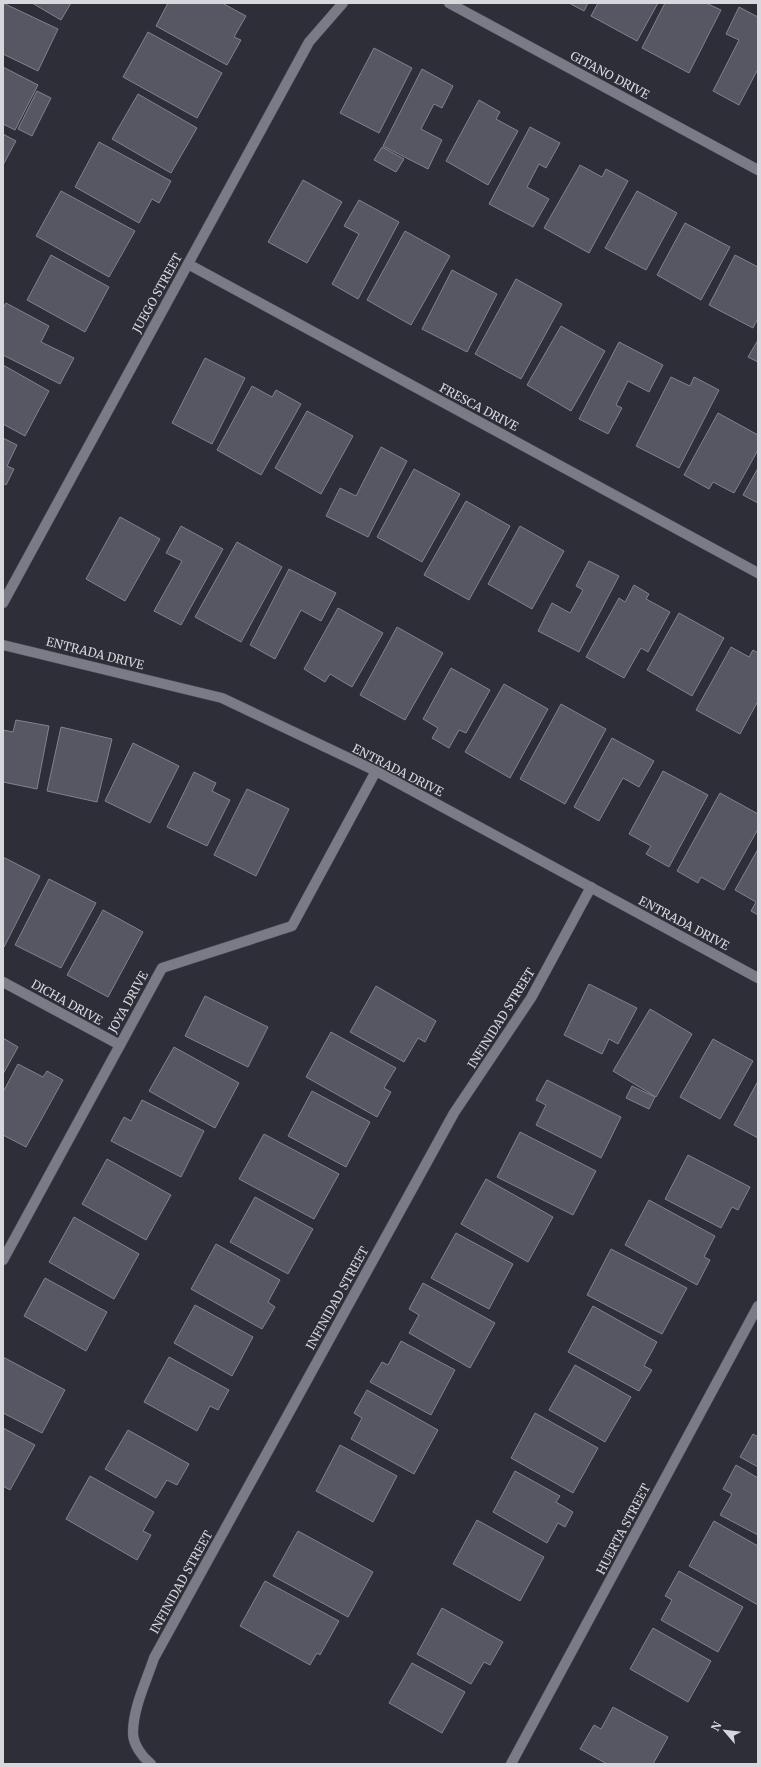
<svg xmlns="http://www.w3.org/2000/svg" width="761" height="1767" font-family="Merriweather,serif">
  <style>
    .building { fill: #565762; stroke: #80828d }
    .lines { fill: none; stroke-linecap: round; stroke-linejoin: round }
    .street-casing { stroke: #4b4c54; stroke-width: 11 }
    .street { stroke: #7a7b87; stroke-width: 10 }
    .labels { text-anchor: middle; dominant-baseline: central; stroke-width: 3.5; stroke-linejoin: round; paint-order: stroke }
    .street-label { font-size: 12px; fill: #d7d8de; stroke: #2d2e37 }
  </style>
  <rect width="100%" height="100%" fill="#2d2e37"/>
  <!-- building -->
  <g class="building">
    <polygon points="3,3 58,29 38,71 3,54"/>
    <polygon points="32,3 71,3 61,20"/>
    <polygon points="168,3 222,3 246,16 234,37 241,40 227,65 156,26"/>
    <polygon points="569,3 588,3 584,11"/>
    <polygon points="598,3 658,3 637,41 591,16"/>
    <polygon points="665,3 706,3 721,10 689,73 642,48"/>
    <polygon points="739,7 758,17 758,69 739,105 713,91 739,40 726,34"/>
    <polygon points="148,32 222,73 197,118 123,77"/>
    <polygon points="374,48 412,68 379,133 340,113"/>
    <polygon points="3,67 38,85 15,130 3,124"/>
    <polygon points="422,69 453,86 442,108 434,104 421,129 442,140 428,169 383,146"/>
    <polygon points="37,91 51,98 32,136 18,129"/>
    <polygon points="138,94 197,128 171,173 112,139"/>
    <polygon points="479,100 500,112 496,119 518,131 488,185 446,161"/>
    <polygon points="530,127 560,143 546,168 539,164 527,187 549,199 533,227 489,204"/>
    <polygon points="3,134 16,141 3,165"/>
    <polygon points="99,142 171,181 159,203 152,199 139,223 75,187"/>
    <polygon points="382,147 404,159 396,172 374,160"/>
    <polygon points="580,165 602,177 606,169 628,181 589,253 544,228"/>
    <polygon points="303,180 342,202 307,263 268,242"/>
    <polygon points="61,191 135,231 109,277 36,236"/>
    <polygon points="637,191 677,213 646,270 605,248"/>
    <polygon points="359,200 399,222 358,299 332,284 359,234 344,226"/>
    <polygon points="685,223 730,247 701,300 657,275"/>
    <polygon points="405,231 450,256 411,325 367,300"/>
    <polygon points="51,255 109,287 85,332 27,300"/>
    <polygon points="735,255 758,267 758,318 753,328 709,305"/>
    <polygon points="452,270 497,294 467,352 422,329"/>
    <polygon points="516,279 562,304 521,379 475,354"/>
    <polygon points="6,303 49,326 41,342 74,358 60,384 3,355 3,308"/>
    <polygon points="561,326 605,351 571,411 527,385"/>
    <polygon points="758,340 758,362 748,357"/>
    <polygon points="619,342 663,365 649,392 628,381 616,405 622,408 608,434 579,419"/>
    <polygon points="205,358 245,378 212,444 172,423"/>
    <polygon points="3,365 49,391 25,436 3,424"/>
    <polygon points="671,377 690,386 694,377 719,390 679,468 636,446"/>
    <polygon points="252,386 272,397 276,390 301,404 261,475 217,450"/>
    <polygon points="307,411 353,436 321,494 275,468"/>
    <polygon points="718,413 758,435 758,450 734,493 713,482 709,489 684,475"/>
    <polygon points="3,438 17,445 7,466 14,469 6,485 3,483"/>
    <polygon points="381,447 407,461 368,537 326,516 340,488 356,496"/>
    <polygon points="758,468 758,503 743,495"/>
    <polygon points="414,469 460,494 422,562 377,537"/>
    <polygon points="466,501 510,526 469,600 424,575"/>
    <polygon points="120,517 160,539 125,601 86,579"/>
    <polygon points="181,526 223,549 181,625 154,611 182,561 166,553"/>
    <polygon points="520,526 564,551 532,609 488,584"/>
    <polygon points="237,542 282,567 241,642 195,617"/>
    <polygon points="589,561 619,576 579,652 538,631 552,603 570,613 583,590 576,586"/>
    <polygon points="289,569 336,593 321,621 301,610 275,659 250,645"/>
    <polygon points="634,585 649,594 646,599 670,612 648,652 641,648 624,678 586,657 619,598 625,602"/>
    <polygon points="338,608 383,633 352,687 330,674 325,682 304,669"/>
    <polygon points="679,613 724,638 692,696 647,670"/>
    <polygon points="397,627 443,653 405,720 360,695"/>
    <polygon points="731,647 749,657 753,650 758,653 758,701 740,734 696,710"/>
    <polygon points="451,668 490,690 466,733 459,730 449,748 432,738 438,728 423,719"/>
    <polygon points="504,684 548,709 510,778 465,752"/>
    <polygon points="561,704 606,729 565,804 520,779"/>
    <polygon points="16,720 49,726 37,789 3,782 3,730 13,732"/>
    <polygon points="61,727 112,739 97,802 47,791"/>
    <polygon points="612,738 654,761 639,787 623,778 599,821 574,807"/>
    <polygon points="133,743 179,766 150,823 105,801"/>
    <polygon points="663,771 708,795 669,867 646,854 651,846 629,834"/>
    <polygon points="194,772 216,783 212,791 230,800 207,846 167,827"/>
    <polygon points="247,789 289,809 256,876 214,855"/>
    <polygon points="720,793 758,814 758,829 724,890 701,877 698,883 677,871"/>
    <polygon points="758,849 758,915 751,911 756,902 735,890"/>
    <polygon points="3,857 40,876 4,947 3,947"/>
    <polygon points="49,879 96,903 61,968 15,945"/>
    <polygon points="103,910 143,932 108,997 67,975"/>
    <polygon points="589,984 637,1008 618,1044 609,1039 602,1054 564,1035"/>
    <polygon points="376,986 436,1021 425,1042 418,1038 404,1062 350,1032"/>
    <polygon points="205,996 268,1027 248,1067 185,1036"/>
    <polygon points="650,1009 692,1034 656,1097 613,1071"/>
    <polygon points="331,1032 396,1068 384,1088 391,1092 377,1117 306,1077"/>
    <polygon points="3,1038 18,1047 3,1074"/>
    <polygon points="713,1039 753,1061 720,1119 680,1097"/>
    <polygon points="174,1047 239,1083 215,1128 149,1091"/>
    <polygon points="18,1064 43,1077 47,1071 63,1080 26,1147 3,1135 3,1092"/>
    <polygon points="547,1080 621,1117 601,1158 536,1125 546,1105 536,1100"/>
    <polygon points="758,1081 758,1138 734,1125"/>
    <polygon points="632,1086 655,1097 649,1109 626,1098"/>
    <polygon points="312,1091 370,1122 346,1167 288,1136"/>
    <polygon points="142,1100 204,1131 181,1177 111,1141 124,1117 131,1121"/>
    <polygon points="520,1132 596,1171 573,1215 497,1177"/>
    <polygon points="264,1134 339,1174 314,1219 239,1179"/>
    <polygon points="688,1155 750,1187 738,1210 732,1207 721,1228 665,1199"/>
    <polygon points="107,1159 171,1195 146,1240 82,1204"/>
    <polygon points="486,1179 553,1217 528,1262 461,1224"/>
    <polygon points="255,1197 313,1229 288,1274 230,1242"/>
    <polygon points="649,1200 715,1236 704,1257 710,1260 697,1285 625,1245"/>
    <polygon points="74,1217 139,1254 114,1299 49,1262"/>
    <polygon points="456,1233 513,1264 489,1309 431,1278"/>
    <polygon points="216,1244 280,1280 268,1302 275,1307 262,1329 191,1289"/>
    <polygon points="611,1249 687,1288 662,1334 587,1295"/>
    <polygon points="45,1278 107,1312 86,1351 24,1316"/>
    <polygon points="423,1283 495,1323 470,1368 409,1333 419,1315 409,1309"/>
    <polygon points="195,1305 253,1337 232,1376 174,1343"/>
    <polygon points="593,1306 657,1342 644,1366 652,1370 639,1391 568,1352"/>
    <polygon points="401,1341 455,1370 431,1415 370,1382 382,1362 388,1365"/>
    <polygon points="3,1357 65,1390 42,1433 3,1413"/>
    <polygon points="169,1357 229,1390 218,1410 210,1406 197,1431 144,1402"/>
    <polygon points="575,1365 631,1397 605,1442 549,1410"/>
    <polygon points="367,1390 438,1430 414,1474 351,1439 362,1418 354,1413"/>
    <polygon points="535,1413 598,1448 573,1493 511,1458"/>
    <polygon points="3,1428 35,1445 10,1490 3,1486"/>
    <polygon points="128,1430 189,1464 177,1485 167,1480 156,1498 105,1469"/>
    <polygon points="753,1434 758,1437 758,1467 740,1457"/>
    <polygon points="340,1445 397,1476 373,1522 316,1491"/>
    <polygon points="736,1465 758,1478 758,1535 720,1515 732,1494 723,1489"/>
    <polygon points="515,1471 560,1496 556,1502 573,1512 565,1527 558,1523 547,1543 493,1512"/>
    <polygon points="90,1476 154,1512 143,1531 151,1535 137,1560 66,1519"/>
    <polygon points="477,1520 544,1557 520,1601 453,1564"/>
    <polygon points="714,1521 758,1546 758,1605 689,1566"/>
    <polygon points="298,1531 373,1572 348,1617 273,1576"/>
    <polygon points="679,1571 743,1607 718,1652 661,1620 672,1600 665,1596"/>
    <polygon points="265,1581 339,1621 320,1655 317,1653 310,1665 240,1626"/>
    <polygon points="442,1608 503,1642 490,1665 484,1662 471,1684 417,1654"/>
    <polygon points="653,1628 711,1661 688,1702 630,1669"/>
    <polygon points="412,1663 465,1692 442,1733 389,1703"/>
    <polygon points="613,1707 668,1737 653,1764 607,1764 580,1749 594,1725 601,1729"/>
  </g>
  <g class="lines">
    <!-- street casing -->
    <g class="street-casing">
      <g id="street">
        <polyline points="449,3 758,170"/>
        <polyline points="188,264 758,573"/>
        <polyline points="3,603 309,42 343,3"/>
        <polyline points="3,645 222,698 376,771 758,978"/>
        <polyline points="3,982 120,1045"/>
        <polyline points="3,1260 162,968 292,926 376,771"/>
        <path d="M151 1764C142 1757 133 1744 133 1733 133 1708 146 1682 154 1658L454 1113 531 998 591 887"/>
        <polyline points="511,1764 758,1306"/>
      </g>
    </g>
    <!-- street -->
    <use href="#street" class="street"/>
  </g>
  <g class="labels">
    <!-- street labels -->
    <g class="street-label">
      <text transform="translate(610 75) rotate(28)">GITANO DRIVE</text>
      <text transform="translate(157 293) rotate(-61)">JUEGO STREET</text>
      <text transform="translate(479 407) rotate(28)">FRESCA DRIVE</text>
      <text transform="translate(95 653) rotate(14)">ENTRADA DRIVE</text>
      <text transform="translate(398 770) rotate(27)">ENTRADA DRIVE</text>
      <text transform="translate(684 923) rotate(28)">ENTRADA DRIVE</text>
      <text transform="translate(67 1002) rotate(29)">DICHA DRIVE</text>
      <text transform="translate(128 1002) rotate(-61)">JOYA DRIVE</text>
      <text transform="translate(501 1018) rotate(-58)">INFINIDAD STREET</text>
      <text transform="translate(337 1298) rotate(-61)">INFINIDAD STREET</text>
      <text transform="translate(623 1529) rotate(-62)">HUERTA STREET</text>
      <text transform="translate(181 1582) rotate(-61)">INFINIDAD STREET</text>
    </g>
  </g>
  <!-- border -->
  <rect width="761" height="1767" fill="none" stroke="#d7d8de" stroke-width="8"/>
  <!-- north arrow -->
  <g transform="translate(725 1731) rotate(298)" stroke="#2d2e37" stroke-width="3" paint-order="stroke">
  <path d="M0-3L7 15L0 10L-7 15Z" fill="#d7d8de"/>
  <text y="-6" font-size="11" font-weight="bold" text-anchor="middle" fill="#d7d8de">N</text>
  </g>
</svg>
